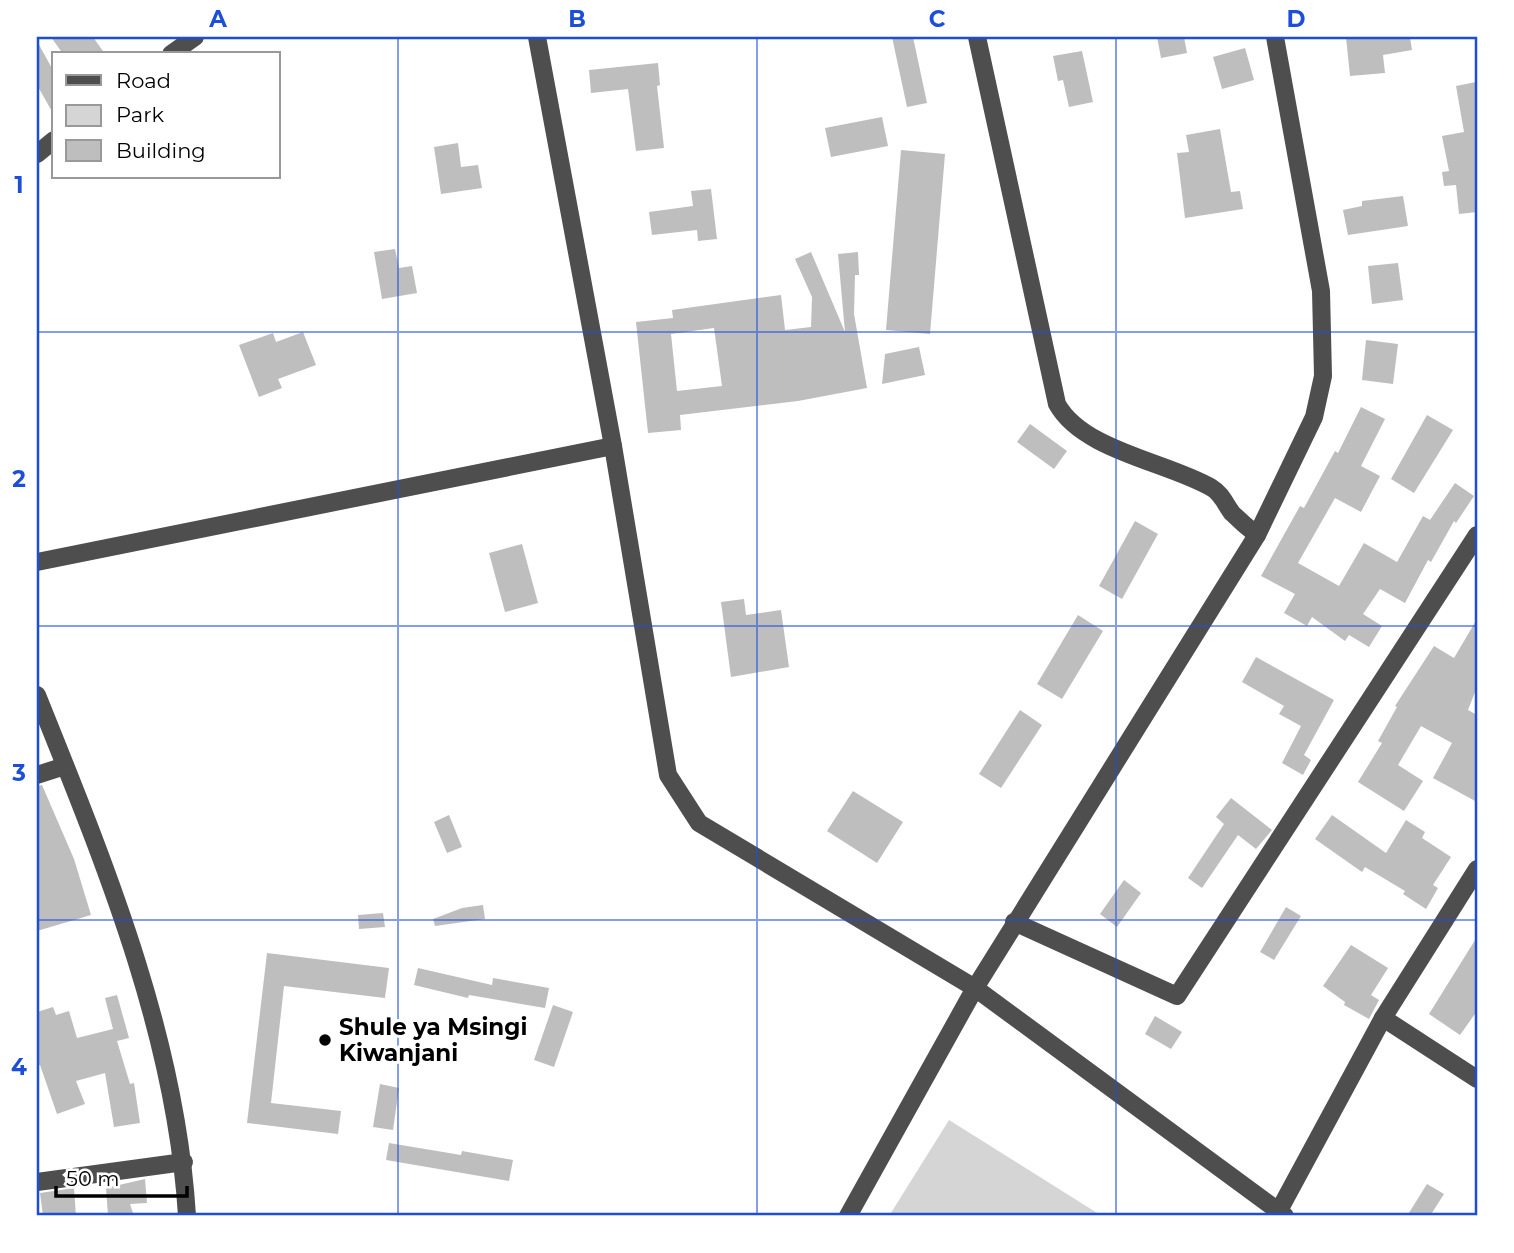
<svg xmlns="http://www.w3.org/2000/svg" width="1514" height="1253" font-family="Montserrat,sans-serif">
  <style>
    .green { fill: #d5d5d5 }
    .building { fill: #bebebe; fill-rule: evenodd }
    .lines { fill: none; stroke-linecap: round; stroke-linejoin: round }
    .minor { stroke: #4e4e4e; stroke-width: 18 }
    .grid { fill: none; stroke: #1d4ed8; stroke-width: 2; stroke-opacity: 0.55 }
    .poi-dot { fill: #000; stroke: #fff; stroke-width: 2.5 }
    .labels { text-anchor: middle; dominant-baseline: central; stroke-width: 6; stroke-linejoin: round; paint-order: stroke }
    .poi-label { font-size: 23px; font-weight: bold; fill: #000; stroke: #fff; text-anchor: start }
    .neatline { fill: none; stroke: #1d4ed8; stroke-width: 2.5 }
    .grid-label { font-size: 23px; text-anchor: middle; font-weight: bold; fill: #1d4ed8 }
  </style>
  <rect width="100%" height="100%" fill="#fff"/>
  <!-- green -->
  <polygon class="green" points="949,1120 1102,1216 889,1216"/>
  <!-- building -->
  <g class="building">
    <polygon points="51,37 93,37 105,54 63,54"/>
    <polygon points="892,37 913,37 927,103 907,107"/>
    <polygon points="1157,37 1184,37 1187,53 1161,58"/>
    <polygon points="1346,37 1410,37 1412,50 1383,55 1385,73 1350,76"/>
    <polygon points="37,41 54,72 54,115 37,85"/>
    <polygon points="1245,48 1254,80 1222,89 1213,57"/>
    <polygon points="1082,51 1093,102 1069,107 1063,80 1058,81 1053,56"/>
    <polygon points="658,63 660,85 657,86 664,148 636,151 628,89 591,93 589,70"/>
    <polygon points="1476,82 1477,212 1459,214 1456,185 1444,186 1442,172 1449,171 1442,136 1464,132 1456,86"/>
    <polygon points="882,117 888,146 831,157 825,128"/>
    <polygon points="1220,129 1231,192 1240,191 1243,209 1185,218 1177,153 1189,152 1186,135"/>
    <polygon points="458,143 461,167 478,165 482,188 441,194 434,147"/>
    <polygon points="901,150 945,154 930,334 886,330"/>
    <polygon points="711,189 717,239 698,241 697,230 652,235 649,212 693,206 691,191"/>
    <polygon points="1403,196 1408,226 1348,235 1343,210 1362,206 1362,201"/>
    <polygon points="395,249 399,268 412,266 417,293 382,299 374,252"/>
    <path d="M811 252 845 332 838 254 858 252 859 275H855L854 314 867 388 798 401 680 415 681 430 648 433 636 322 673 318 672 310 781 295 785 330 811 327 812 297 795 259ZM714 328 722 386 677 391 671 334Z"/>
    <polygon points="1398,263 1403,300 1372,304 1368,266"/>
    <polygon points="303,332 316,365 278,379 282,388 259,397 239,345 273,333 276,342"/>
    <polygon points="1366,340 1398,344 1393,384 1362,380"/>
    <polygon points="919,347 925,375 882,384 885,354"/>
    <polygon points="1361,407 1385,419 1361,466 1380,476 1361,512 1335,498 1298,563 1339,586 1364,543 1397,562 1423,516 1430,520 1455,483 1474,496 1456,523 1454,521 1431,562 1428,560 1405,603 1380,589 1363,614 1382,626 1369,647 1349,635 1345,641 1312,617 1307,626 1284,613 1295,594 1261,576 1300,506 1304,508 1335,451 1338,453"/>
    <polygon points="1427,415 1453,430 1414,493 1391,479"/>
    <polygon points="1030,424 1067,451 1054,469 1017,442"/>
    <polygon points="1135,521 1158,534 1122,599 1099,586"/>
    <polygon points="522,544 538,603 505,612 489,553"/>
    <polygon points="744,599 746,615 781,610 789,667 731,677 721,602"/>
    <polygon points="1078,615 1103,631 1062,699 1037,684"/>
    <polygon points="1477,619 1477,687 1468,710 1477,715 1477,802 1433,778 1452,743 1421,726 1398,765 1423,781 1404,811 1358,782 1382,743 1378,741 1397,707 1395,706 1434,646 1454,658"/>
    <polygon points="1256,657 1334,700 1304,755 1311,760 1303,775 1282,763 1301,726 1279,714 1284,706 1242,682"/>
    <polygon points="1020,710 1042,725 1001,788 979,774"/>
    <polygon points="42,785 74,859 91,915 37,931 37,786"/>
    <polygon points="853,791 903,822 877,863 827,831"/>
    <polygon points="1231,798 1272,830 1256,849 1238,835 1202,888 1188,878 1224,824 1216,817"/>
    <polygon points="449,815 462,847 447,853 434,822"/>
    <polygon points="1332,815 1386,853 1406,820 1425,832 1422,838 1451,857 1433,885 1438,888 1426,909 1403,894 1405,891 1365,867 1362,872 1315,839"/>
    <polygon points="1124,880 1141,893 1117,927 1100,914"/>
    <polygon points="483,905 485,919 435,926 433,919 462,908"/>
    <polygon points="1286,907 1301,916 1274,960 1260,952"/>
    <polygon points="383,913 385,927 359,929 358,915"/>
    <polygon points="1477,937 1477,1011 1460,1035 1429,1014"/>
    <polygon points="1351,945 1388,968 1371,995 1379,1000 1369,1019 1344,1005 1345,1002 1323,986"/>
    <polygon points="267,953 389,968 385,998 284,986 271,1103 341,1111 338,1134 247,1123"/>
    <polygon points="418,968 492,985 493,978 549,988 545,1008 469,995 468,998 414,985"/>
    <polygon points="117,995 129,1038 117,1041 130,1084 134,1083 140,1123 114,1127 105,1073 76,1081 85,1104 57,1114 40,1065 37,1066 37,1012 53,1007 56,1015 69,1011 77,1038 113,1029 105,998"/>
    <polygon points="553,1005 573,1012 554,1067 534,1060"/>
    <polygon points="1155,1016 1182,1032 1171,1049 1145,1034"/>
    <polygon points="380,1084 399,1088 393,1130 373,1127"/>
    <polygon points="389,1143 461,1155 462,1151 513,1160 509,1181 386,1160"/>
    <polygon points="145,1179 147,1203 130,1204 134,1216 108,1216 106,1188"/>
    <polygon points="1427,1184 1444,1194 1430,1216 1407,1216"/>
    <polygon points="74,1188 76,1216 43,1216 40,1193"/>
  </g>
  <g class="lines">
    <!-- minor -->
    <g class="minor">
      <polyline points="537,37 613,446 668,775 699,823 975,988 1285,1216"/>
      <path d="M977 37 1057 404C1083 451 1168 462 1212 488 1221 493 1226 505 1232 513 1240 521 1248 528 1257 535"/>
      <polyline points="171,54 195,37"/>
      <polyline points="37,154 54,140"/>
      <polyline points="37,562 613,446"/>
      <path d="M37 695C104 862 176 1034 187 1216"/>
      <polyline points="37,775 65,766"/>
      <polyline points="1014,922 1177,996 1477,535"/>
      <polyline points="1383,1018 1477,1079"/>
      <polyline points="37,1182 184,1162"/>
      <polyline points="848,1216 975,988 1257,535 1314,417 1323,376 1321,291 1275,37"/>
      <polyline points="1276,1216 1383,1018 1477,869"/>
    </g>
  </g>
  <!-- grid -->
  <path class="grid" d="M398 37V1216M757 37V1216M1116 37V1216M37 332H1477M37 626H1477M37 920H1477"/>
  <!-- markers -->
  <circle class="poi-dot" cx="325" cy="1040" r="7"/>
  <g class="labels">
    <!-- poi labels -->
    <g class="poi-label">
      <text x="339" y="1027">Shule ya Msingi<tspan x="339" dy="26">Kiwanjani</tspan></text>
    </g>
  </g>
  <!-- border -->
  <rect width="1514" height="1253" fill="none" stroke="#ffffff" stroke-width="77"/>
  <!-- legend -->
  <rect x="52" y="52" width="228" height="126" fill="#ffffff" stroke="#999999" stroke-width="2"/>
  <rect x="66" y="75" width="35" height="10" fill="#4e4e4e" stroke="#999999" stroke-width="2"/>
  <text x="116" y="88" font-size="21" fill="#000000">Road</text>
  <rect x="66" y="105" width="35" height="21" fill="#d5d5d5" stroke="#999999" stroke-width="2"/>
  <text x="116" y="122" font-size="21" fill="#000000">Park</text>
  <rect x="66" y="140" width="35" height="21" fill="#bebebe" stroke="#999999" stroke-width="2"/>
  <text x="116" y="158" font-size="21" fill="#000000">Building</text>
  <!-- scale -->
  <path d="M56 1186v10h131v-10" fill="none" stroke="#000000" stroke-width="3.5"/>
  <text x="66" y="1186" font-size="21" fill="#000000" stroke="#ffffff" stroke-width="5" paint-order="stroke">50 m</text>
  <rect x="38" y="38" width="1438" height="1176" class="neatline"/>
  <g class="grid-label">
    <text x="218" y="27">A</text>
    <text x="577" y="27">B</text>
    <text x="937" y="27">C</text>
    <text x="1296" y="27">D</text>
    <text x="19" y="193">1</text>
    <text x="19" y="487">2</text>
    <text x="19" y="781">3</text>
    <text x="19" y="1075">4</text>
  </g>
</svg>
